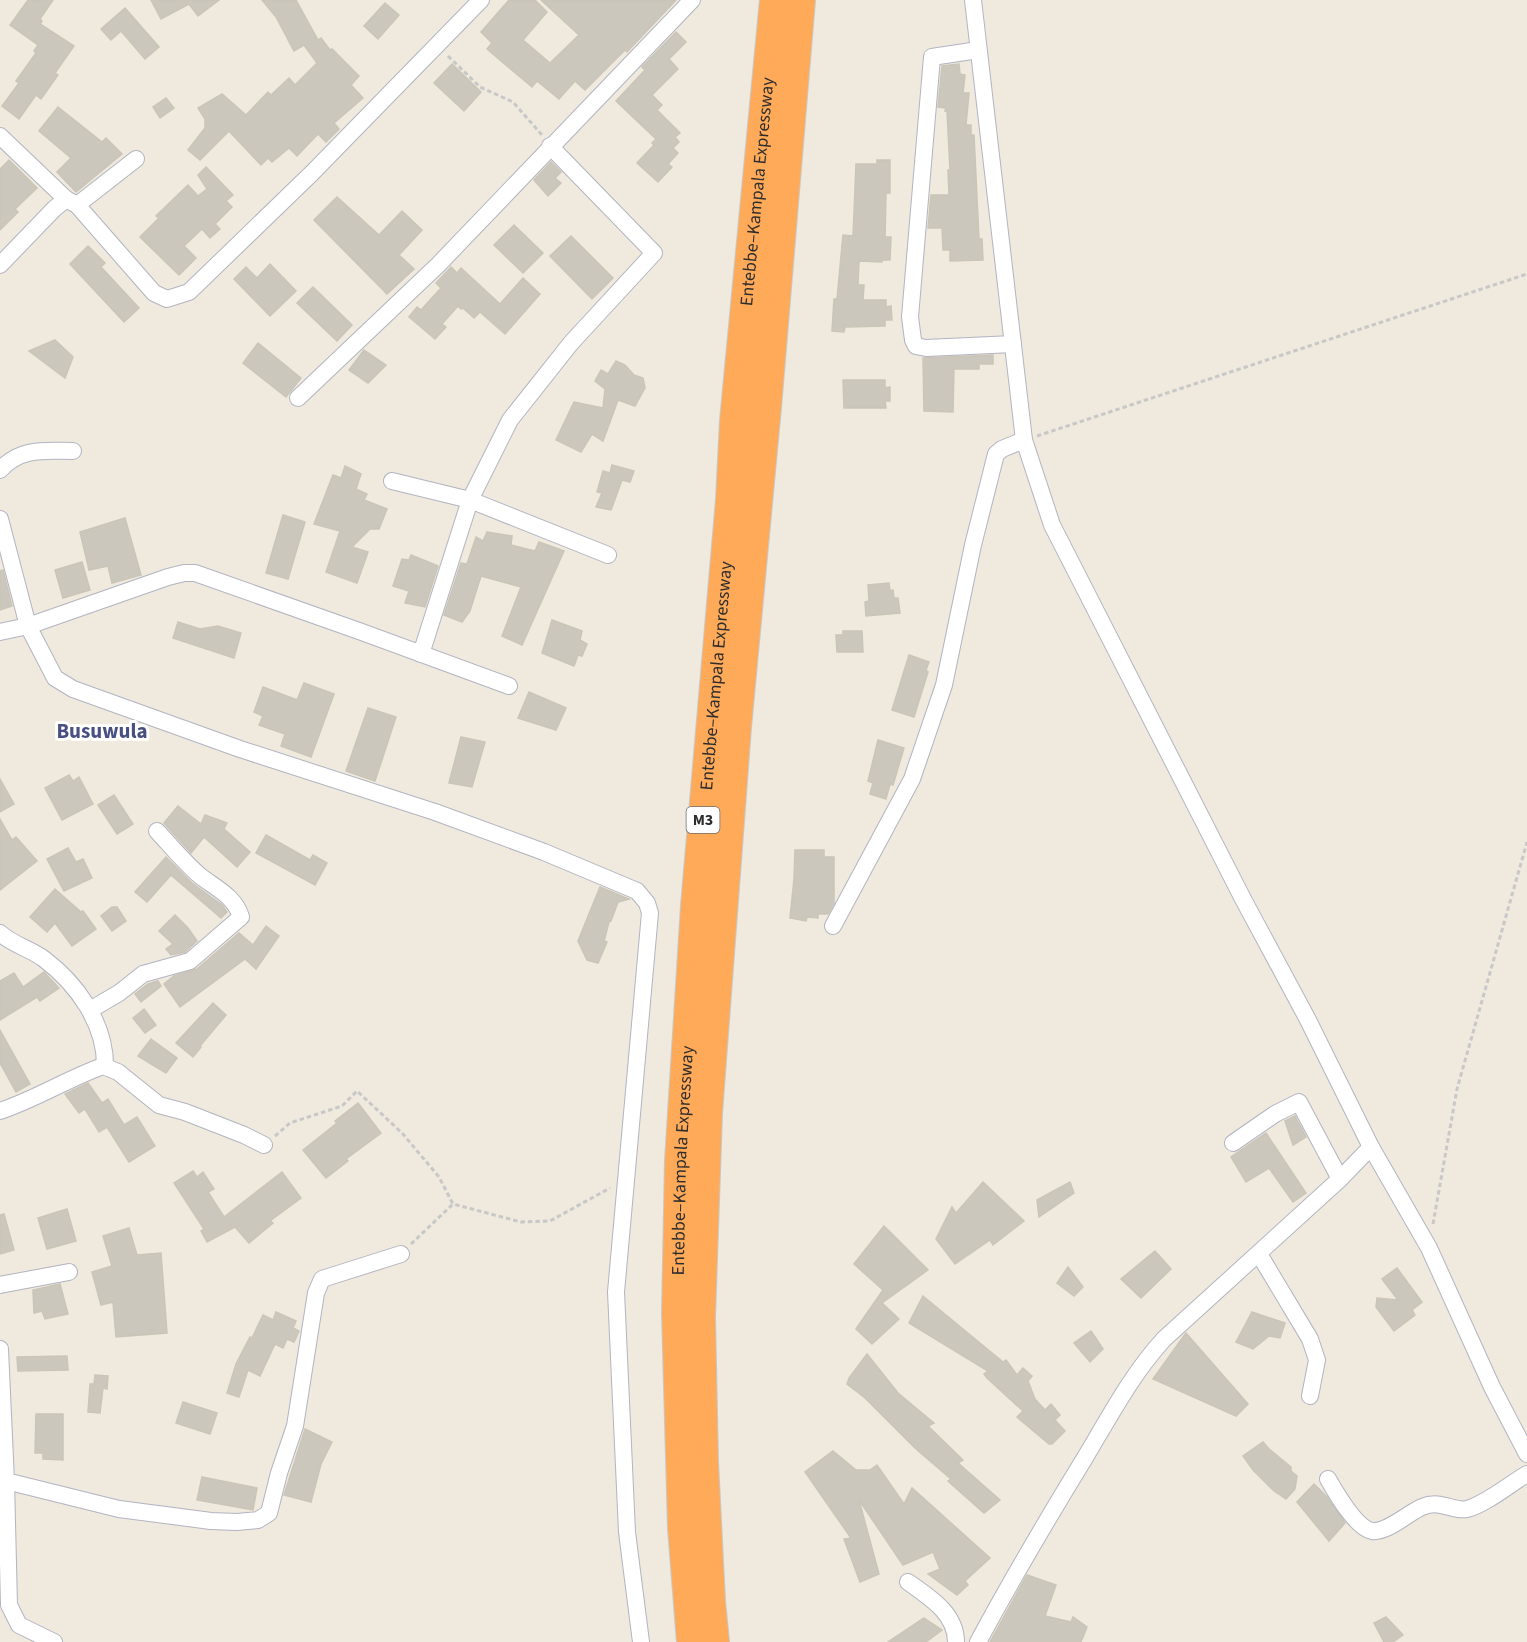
<svg xmlns="http://www.w3.org/2000/svg" width="1527" height="1642" font-family="'Source Sans 3',sans-serif">
  <style>
    .building { fill: #cbc7bc; stroke: #cbc5b7; stroke-width: 1.5 }
    .lines { fill: none; stroke-linecap: round; stroke-linejoin: round }
    .minor-casing { stroke: #b2b4c1; stroke-width: 18 }
    .motorway-casing { stroke: #c8c8c8; stroke-width: 32 }
    .path { stroke: #c8c8c8; stroke-width: 3; stroke-dasharray: 4.5 3; stroke-linecap: butt }
    .minor { stroke: #fff; stroke-width: 16 }
    .motorway { stroke: #ffaa59; stroke-width: 30 }
    .labels { text-anchor: middle; dominant-baseline: central; stroke-width: 6; stroke-linejoin: round; paint-order: stroke }
    .shield { fill: #fff; stroke: #6c6c6c; stroke-width: 1.5 }
    .shield-label { font-size: 16px; font-weight: bold; fill: #2d2d2d }
    .street-label { font-size: 18px; fill: #2d2d2d; stroke: #fff }
    .quarter-label { font-size: 21px; font-weight: bold; fill: #484f82; stroke: #fff }
  </style>
  <rect width="100%" height="100%" fill="#efe9de"/>
  <!-- building -->
  <g class="building">
    <polygon points="28,0 53,0 40,19 42,21 40,24 74,46 55,73 58,75 41,99 36,95 19,119 2,106 19,83 16,81 36,53 34,51 38,45 10,25"/>
    <polygon points="151,0 219,0 198,16 189,4 161,19"/>
    <polygon points="262,0 296,0 318,40 321,38 330,50 332,49 359,76 351,85 363,98 334,123 339,129 326,142 318,134 297,156 289,148 272,162 268,158 261,165 229,131 200,160 188,150 205,128 205,119 198,108 222,94 246,115 268,92 271,95 289,78 295,85 317,63 304,45 294,51 276,17"/>
    <polygon points="509,0 535,0 547,12 523,40 550,63 579,35 541,0 676,0 627,52 625,50 585,90 575,81 559,99 537,81 532,87 487,49 492,43 481,32"/>
    <polygon points="385,3 399,15 378,39 364,26"/>
    <polygon points="125,8 159,47 145,59 121,31 111,40 101,29"/>
    <polygon points="676,32 686,42 669,59 678,69 652,95 662,105 657,110 680,133 675,137 679,142 673,148 678,153 668,164 672,167 658,182 637,163 654,145 652,143 656,139 616,101 645,70 642,67"/>
    <polygon points="452,64 481,92 464,111 434,83"/>
    <polygon points="959,64 960,74 965,75 963,93 969,93 966,125 971,125 971,135 974,135 979,239 982,239 983,260 950,261 950,250 943,250 942,228 928,228 931,195 949,195 948,170 950,170 947,111 945,111 946,108 938,107 942,66"/>
    <polygon points="166,98 174,108 160,118 153,107"/>
    <polygon points="58,107 102,142 106,138 122,154 76,192 57,172 71,158 39,131"/>
    <polygon points="9,160 37,188 15,209 18,212 0,230 0,169"/>
    <polygon points="877,160 890,160 890,193 886,193 885,237 891,237 890,260 882,260 882,262 859,261 858,285 864,285 863,300 886,300 886,307 891,306 892,320 885,320 885,326 845,327 844,332 832,331 834,299 837,299 843,235 853,236 856,164 877,164"/>
    <polygon points="551,162 561,172 555,178 561,183 548,196 534,180"/>
    <polygon points="206,167 233,195 226,201 232,207 215,224 220,229 210,238 202,229 184,246 196,258 179,275 140,237 159,218 156,216 188,185 198,196 207,189 198,175"/>
    <polygon points="337,197 379,235 402,211 422,230 399,255 414,269 387,294 314,220"/>
    <polygon points="514,225 543,253 523,273 494,245"/>
    <polygon points="571,236 613,278 592,299 550,256"/>
    <polygon points="88,246 105,263 101,267 139,308 124,322 70,264"/>
    <polygon points="270,264 296,291 270,316 234,279 246,267 257,278"/>
    <polygon points="451,267 457,273 461,268 500,304 523,278 540,294 505,334 480,312 474,318 463,308 461,309 458,306 442,324 446,327 435,339 409,317 417,307 421,310 441,288 436,283"/>
    <polygon points="313,287 352,325 337,341 297,303"/>
    <polygon points="55,340 73,357 65,378 29,351"/>
    <polygon points="258,343 301,378 286,397 243,363"/>
    <polygon points="364,350 386,365 368,383 349,370"/>
    <polygon points="993,355 993,364 979,364 979,369 954,369 953,412 924,411 923,358"/>
    <polygon points="616,361 625,365 634,375 643,378 645,388 635,406 618,400 603,441 592,434 581,452 556,440 574,402 603,408 605,389 595,381 601,370 608,374"/>
    <polygon points="843,380 885,380 885,388 890,387 890,401 885,401 886,408 844,408"/>
    <polygon points="612,465 634,471 630,482 622,480 611,510 596,507 602,493 597,492 603,471 610,473"/>
    <polygon points="345,466 361,474 356,489 367,494 364,500 387,509 379,529 370,529 352,547 368,552 357,583 326,572 340,531 314,524 333,475 341,478"/>
    <polygon points="283,515 305,522 288,579 266,573"/>
    <polygon points="125,518 141,575 112,583 108,566 89,570 80,532"/>
    <polygon points="487,532 512,536 511,545 535,551 539,542 564,551 522,645 502,636 521,587 481,576 470,611 462,622 444,615 461,563 467,564 476,537 483,541"/>
    <polygon points="411,555 438,566 425,607 405,603 409,591 393,586 402,559 409,560"/>
    <polygon points="82,562 90,590 63,598 55,570"/>
    <polygon points="3,570 12,606 0,610 0,571"/>
    <polygon points="889,583 890,591 893,590 894,598 898,598 900,613 866,616 865,602 869,601 868,585"/>
    <polygon points="552,620 582,631 580,640 587,644 582,656 578,655 574,666 542,653"/>
    <polygon points="178,622 200,629 218,626 241,633 234,658 173,638"/>
    <polygon points="843,631 862,631 863,652 837,652 836,635 843,635"/>
    <polygon points="909,655 929,662 926,670 928,672 914,717 892,710"/>
    <polygon points="304,683 334,694 311,757 281,746 285,734 259,725 263,716 254,712 263,687 297,700"/>
    <polygon points="529,692 566,708 556,730 518,718"/>
    <polygon points="368,708 396,717 375,781 346,771"/>
    <polygon points="461,737 485,742 472,787 449,783"/>
    <polygon points="878,740 904,748 893,785 890,784 886,799 870,794 873,783 868,781"/>
    <polygon points="69,775 73,781 79,777 93,804 62,820 45,788"/>
    <polygon points="0,779 14,804 0,812"/>
    <polygon points="114,795 133,824 117,834 98,805"/>
    <polygon points="178,806 201,824 205,815 227,823 224,829 250,852 237,867 204,837 191,853 164,823"/>
    <polygon points="0,819 12,840 16,837 37,861 0,890"/>
    <polygon points="266,835 310,860 313,855 327,863 315,885 256,853"/>
    <polygon points="68,848 76,862 83,859 92,878 64,891 47,859"/>
    <polygon points="795,850 824,850 824,857 834,857 834,903 828,914 818,914 818,918 807,917 806,921 790,918 794,879"/>
    <polygon points="166,857 192,883 222,905 227,912 221,918 171,875 147,902 135,892"/>
    <polygon points="600,887 629,899 618,902 611,921 609,922 604,941 607,942 598,963 587,960 578,941"/>
    <polygon points="55,889 81,912 83,911 96,929 72,946 55,923 47,932 30,917"/>
    <polygon points="112,907 117,907 126,921 112,931 101,916"/>
    <polygon points="175,915 188,928 197,941 185,952 171,955 166,949 173,944 159,931"/>
    <polygon points="266,926 279,936 256,969 245,959 180,1007 164,984 174,976 197,969 239,933 253,945"/>
    <polygon points="44,972 59,988 40,1001 37,997 0,1020 0,981 14,973 23,987"/>
    <polygon points="158,981 161,986 141,1002 135,994 148,984"/>
    <polygon points="213,1003 226,1015 200,1046 201,1047 193,1057 176,1043"/>
    <polygon points="144,1009 156,1025 145,1033 133,1018"/>
    <polygon points="0,1030 30,1084 16,1092 0,1063"/>
    <polygon points="151,1039 177,1058 166,1073 138,1056"/>
    <polygon points="88,1083 102,1103 108,1099 124,1125 137,1117 155,1146 129,1162 107,1127 99,1132 85,1109 79,1113 65,1094"/>
    <polygon points="358,1103 381,1133 346,1159 348,1161 326,1178 303,1150 337,1123 335,1121"/>
    <polygon points="1295,1116 1306,1137 1293,1145 1285,1121"/>
    <polygon points="1266,1133 1306,1193 1293,1202 1269,1168 1246,1182 1231,1157"/>
    <polygon points="193,1171 197,1177 203,1172 214,1189 208,1192 224,1217 282,1172 301,1198 270,1221 273,1223 249,1243 235,1227 207,1242 201,1231 204,1229 174,1183"/>
    <polygon points="983,1182 1024,1221 993,1245 990,1240 955,1264 936,1239 952,1207 956,1213"/>
    <polygon points="1070,1182 1074,1193 1039,1217 1037,1200"/>
    <polygon points="67,1209 76,1241 47,1249 38,1218"/>
    <polygon points="4,1214 14,1250 0,1254 0,1215"/>
    <polygon points="884,1226 928,1270 882,1303 899,1319 872,1344 856,1329 883,1290 854,1264"/>
    <polygon points="129,1228 137,1255 161,1253 167,1333 116,1337 113,1302 101,1305 92,1272 112,1266 103,1236"/>
    <polygon points="1155,1251 1171,1269 1141,1298 1121,1279"/>
    <polygon points="1068,1267 1083,1287 1074,1296 1057,1283"/>
    <polygon points="1397,1268 1422,1302 1412,1310 1415,1315 1394,1331 1376,1307 1377,1298 1398,1300 1382,1279"/>
    <polygon points="60,1284 68,1314 45,1319 42,1311 34,1313 33,1290"/>
    <polygon points="923,1296 1003,1362 1006,1360 1017,1375 1023,1368 1032,1376 1028,1381 1035,1399 1045,1410 1051,1404 1060,1415 1055,1420 1065,1431 1052,1444 1049,1444 1017,1417 1023,1411 987,1378 984,1374 988,1371 909,1323"/>
    <polygon points="276,1312 296,1321 293,1328 299,1331 294,1342 287,1339 283,1348 275,1344 260,1376 248,1370 239,1397 227,1393 236,1364 250,1337 252,1338 263,1315 273,1320"/>
    <polygon points="1252,1312 1285,1323 1280,1338 1269,1336 1253,1349 1236,1342"/>
    <polygon points="1091,1331 1103,1349 1090,1362 1074,1343"/>
    <polygon points="1186,1333 1248,1404 1236,1416 1153,1379"/>
    <polygon points="867,1354 898,1393 934,1423 928,1426 963,1460 958,1463 1000,1500 984,1513 948,1481 951,1479 916,1449 865,1398 847,1384 849,1378"/>
    <polygon points="67,1356 68,1370 18,1371 17,1357"/>
    <polygon points="95,1375 108,1376 107,1389 103,1388 100,1413 88,1412 90,1384 94,1384"/>
    <polygon points="183,1402 217,1413 210,1434 176,1423"/>
    <polygon points="36,1414 63,1414 63,1460 43,1459 43,1453 35,1453"/>
    <polygon points="305,1429 332,1442 321,1464 311,1502 284,1495"/>
    <polygon points="1263,1442 1269,1449 1291,1467 1291,1471 1297,1476 1295,1489 1286,1499 1274,1491 1253,1470 1243,1456"/>
    <polygon points="833,1451 856,1470 870,1470 877,1465 904,1504 912,1488 990,1558 965,1581 968,1585 957,1595 928,1574 940,1569 933,1552 903,1565 859,1500 879,1574 860,1582 844,1539 851,1538 805,1472"/>
    <polygon points="202,1477 257,1488 253,1510 197,1500"/>
    <polygon points="1314,1484 1327,1497 1345,1523 1329,1541 1297,1502"/>
    <polygon points="1027,1575 1056,1585 1045,1616 1071,1622 1073,1617 1087,1627 1081,1642 990,1642"/>
    <polygon points="1386,1617 1403,1635 1393,1642 1384,1642 1374,1623"/>
    <polygon points="924,1618 942,1630 926,1642 888,1642"/>
  </g>
  <g class="lines">
    <!-- minor casing -->
    <g class="minor-casing">
      <g id="minor">
        <polyline points="973,0 1024,440 1052,525 1243,899 1307,1018 1371,1147 1429,1248 1492,1387 1527,1454"/>
        <polyline points="978,50 932,57 910,317 913,340 916,346 926,348 1013,344"/>
        <polyline points="0,136 66,199"/>
        <polyline points="77,205 136,159"/>
        <polyline points="0,265 54,209 66,199 77,205 154,293 167,299 189,292 312,173 481,0"/>
        <polyline points="298,398 438,265 692,0"/>
        <path d="M0 470C21 447 45 451 73 451"/>
        <polyline points="392,481 470,500 608,555"/>
        <polyline points="0,519 28,626 55,678 73,689 240,749 435,812 544,852 637,891 647,903 650,913 616,1292 627,1532 641,1642"/>
        <polyline points="0,632 28,626 168,577 184,573 195,573 359,631 509,686"/>
        <polyline points="421,654 470,500 510,420 571,343 654,253 550,146"/>
        <polyline points="833,926 912,779 944,685 973,545 996,454 1002,449 1024,440"/>
        <path d="M0 933C13 945 31 949 44 959 77 984 105 1023 105 1065L103 1066"/>
        <path d="M90 1010 119 993 143 974 190 961 241 917C235 896 215 888 199 875 184 862 171 846 157 831"/>
        <path d="M0 1111C36 1099 67 1079 103 1066L118 1072 159 1105 185 1112 244 1135 264 1145"/>
        <polyline points="1233,1143 1275,1114 1299,1102 1340,1179"/>
        <polyline points="1259,1254 1310,1339 1317,1360 1310,1396"/>
        <polyline points="0,1285 69,1272"/>
        <polyline points="0,1349 6,1481 119,1509 211,1521 237,1522 258,1520 269,1513 279,1473 295,1426 316,1293 322,1279 401,1254"/>
        <path d="M1328 1479C1336 1493 1356 1528 1372 1531 1387 1533 1408 1513 1422 1507 1441 1499 1453 1512 1467 1509 1486 1504 1510 1484 1527 1474"/>
        <polyline points="0,1480 6,1481 9,1605 19,1625 54,1642"/>
        <path d="M908 1582C929 1597 956 1613 956 1642"/>
        <path d="M978 1642C1012 1579 1048 1518 1086 1456 1110 1416 1132 1374 1164 1339L1340 1179 1371 1147"/>
      </g>
    </g>
    <!-- motorway casing -->
    <g class="motorway-casing">
      <g id="motorway">
        <path id="s1" d="M692 1642 683 1528 677 1313 680 1161 696 906 731 500 735 421 775 0"/>
        <polyline points="714,1642 710,1601 703,1462 700,1317 707,1113 736,727 766,407 800,0"/>
      </g>
    </g>
    <!-- path -->
    <g class="path">
      <polyline points="448,56 480,87 513,102 542,135"/>
      <polyline points="1037,436 1527,274"/>
      <polyline points="275,1136 290,1123 342,1106 357,1091 402,1133 439,1177 453,1204 521,1222 550,1221 610,1188"/>
      <polyline points="1433,1224 1457,1089 1527,842"/>
      <polyline points="411,1244 453,1204"/>
    </g>
    <!-- minor -->
    <use href="#minor" class="minor"/>
    <!-- motorway -->
    <use href="#motorway" class="motorway"/>
  </g>
  <g class="labels">
    <!-- shield labels -->
    <rect class="shield" x="686.5" y="807" width="33" height="26" rx="4.5"/>
    <g class="shield-label">
      <text x="703" y="820">M3</text>
    </g>
    <!-- street labels -->
    <g class="street-label">
      <text stroke="none"><textPath href="#s1" startOffset="1454">Entebbe–Kampala Expressway</textPath></text>
      <text stroke="none"><textPath href="#s1" startOffset="968">Entebbe–Kampala Expressway</textPath></text>
      <text stroke="none"><textPath href="#s1" startOffset="482">Entebbe–Kampala Expressway</textPath></text>
    </g>
    <!-- quarter labels -->
    <g class="quarter-label">
      <text x="102" y="731">Busuwula</text>
    </g>
  </g>
</svg>
